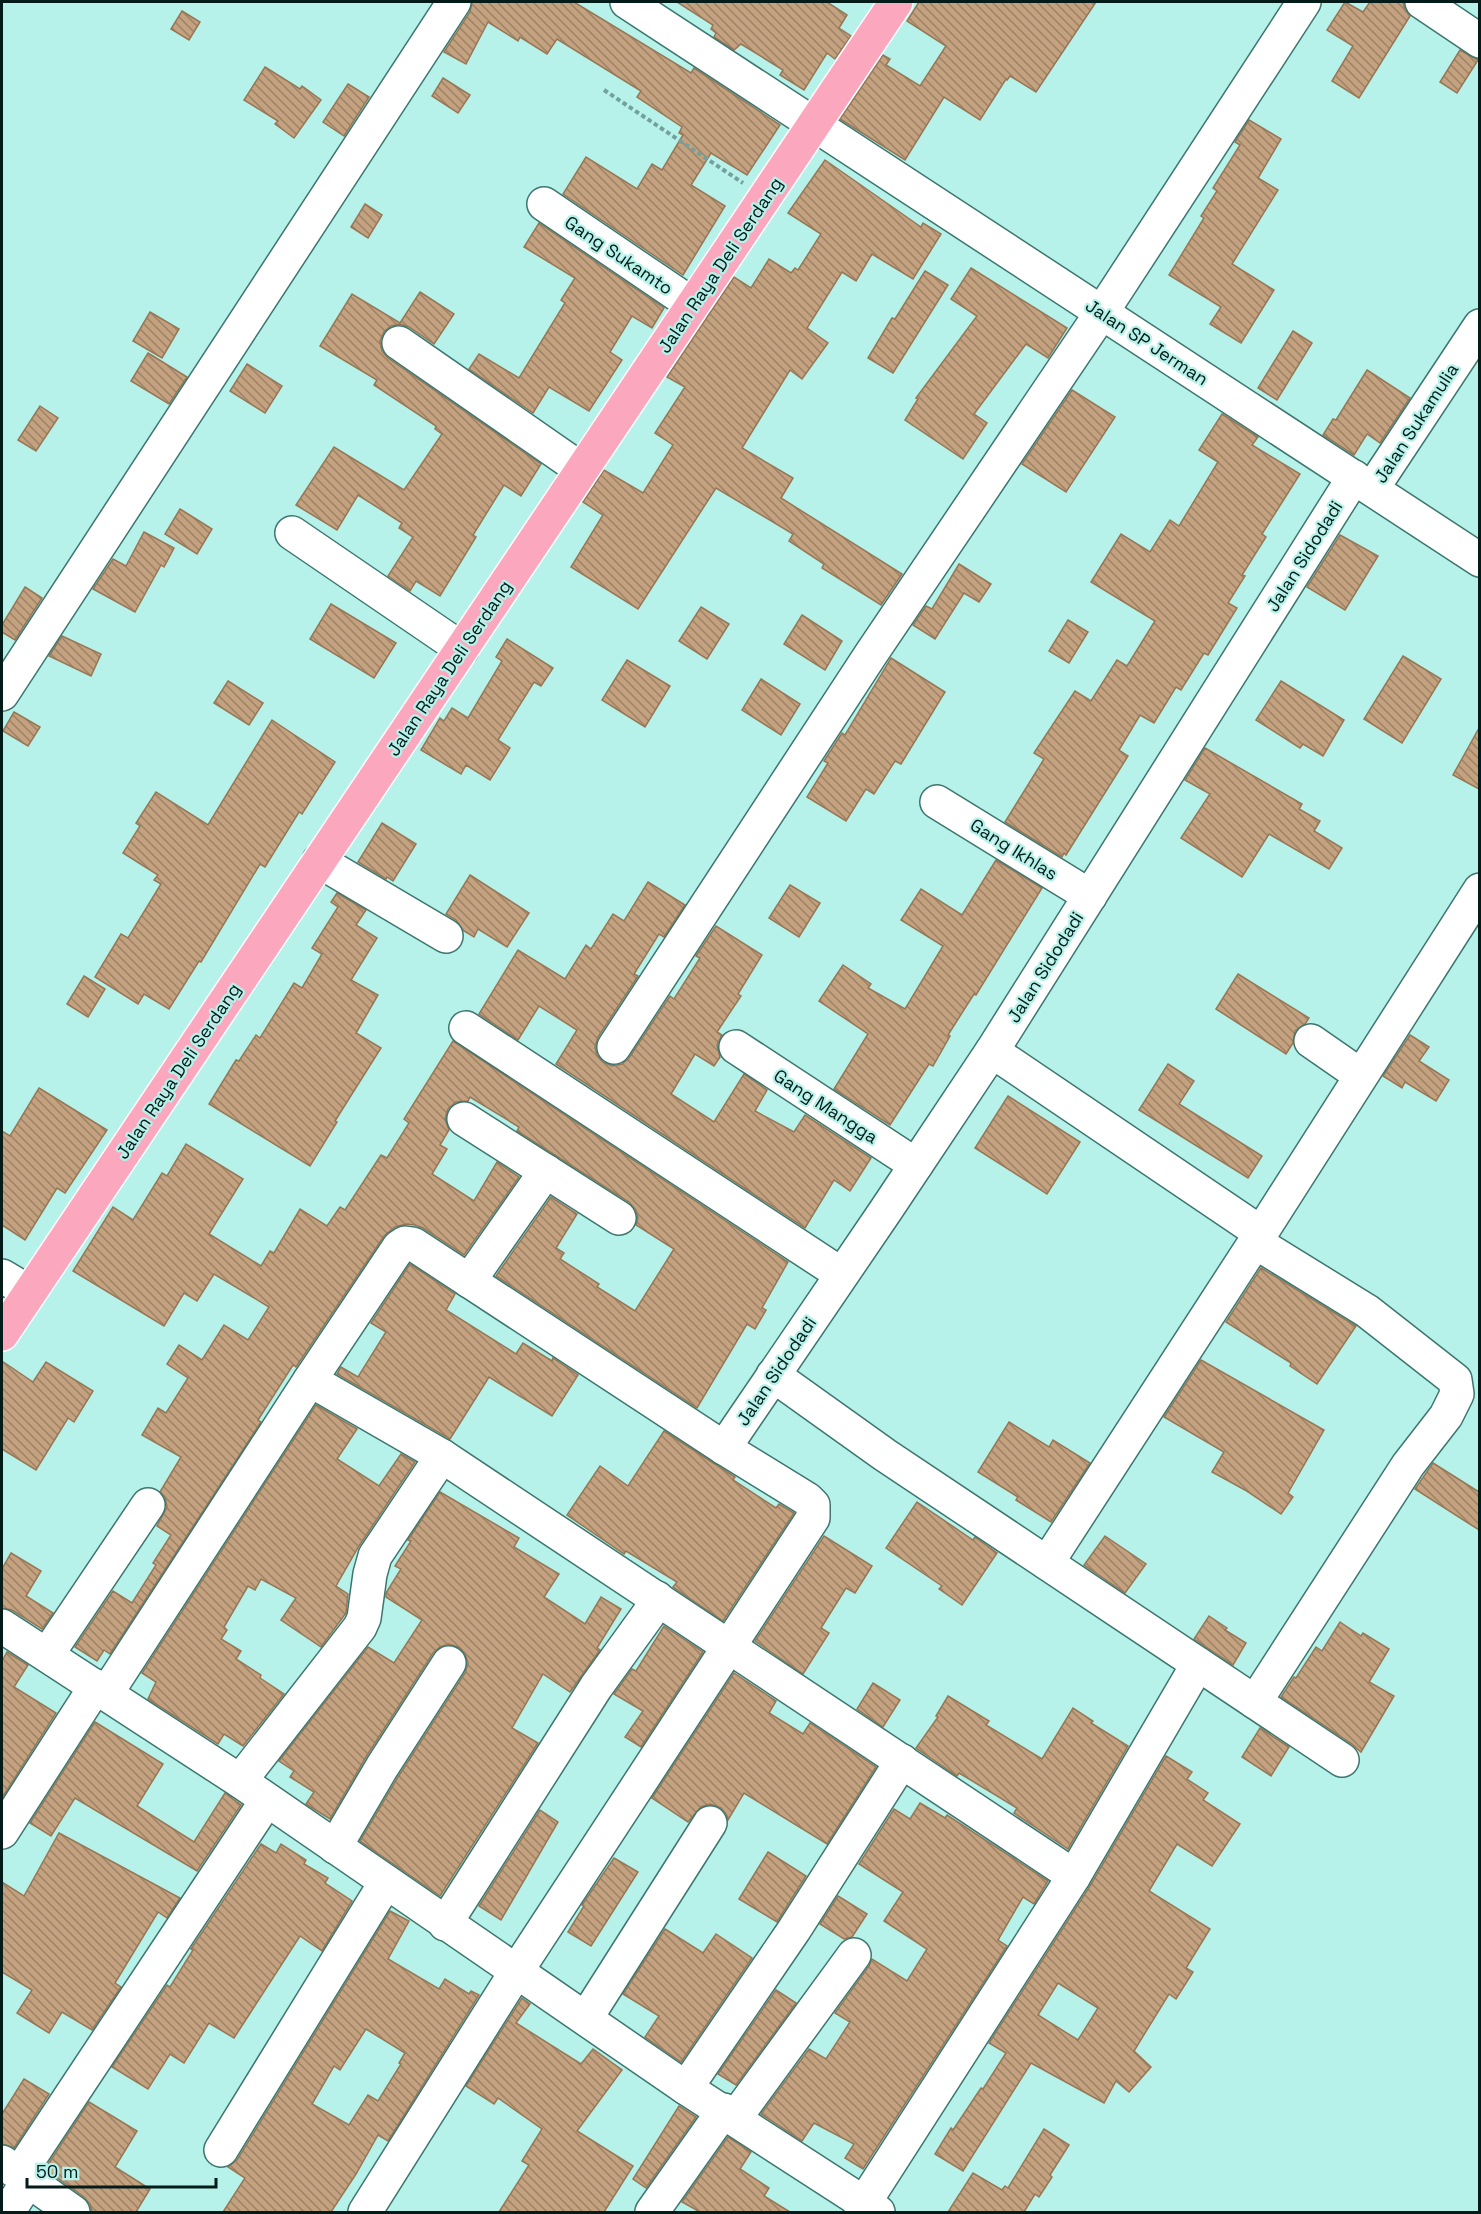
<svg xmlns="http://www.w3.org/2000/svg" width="1481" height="2214" font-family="'Space Grotesk',sans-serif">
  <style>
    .building { fill: url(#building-back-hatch); stroke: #977655; stroke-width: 1.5; fill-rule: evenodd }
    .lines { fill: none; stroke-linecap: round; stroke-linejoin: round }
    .minor-casing { stroke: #3c766f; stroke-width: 36 }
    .major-casing { stroke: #fff; stroke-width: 36 }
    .path { stroke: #73a19b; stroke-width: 4; stroke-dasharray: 4.5 3; stroke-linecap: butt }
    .minor { stroke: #fff; stroke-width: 33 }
    .major { stroke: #fba8bf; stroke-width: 33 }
    .labels { text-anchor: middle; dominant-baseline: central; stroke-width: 4.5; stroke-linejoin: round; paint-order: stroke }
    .street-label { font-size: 18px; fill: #031b19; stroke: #b6f2e9 }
  </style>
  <defs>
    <pattern id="building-back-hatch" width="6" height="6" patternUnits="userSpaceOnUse" patternTransform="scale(1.5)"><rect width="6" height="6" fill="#c4a17f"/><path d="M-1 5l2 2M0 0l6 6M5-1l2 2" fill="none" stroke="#9d8267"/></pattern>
  </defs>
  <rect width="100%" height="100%" fill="#b6f2e9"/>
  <!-- building -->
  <g class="building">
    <polygon points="472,2 574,2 691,73 694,68 780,125 747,175 711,153 691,185 725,206 683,275 563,194 586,157 637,189 652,164 662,170 683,135 679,133 682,127 637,97 641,91 557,39 547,54 520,37 518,41 488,22 466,64 444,52 470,12"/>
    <polygon points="677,2 827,2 847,15 839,28 851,36 835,59 827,53 804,90 780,75 783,70 741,44 734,50 714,37 716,33 711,29 713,25"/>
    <polygon points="919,2 1096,2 1036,92 1010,76 1007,80 1006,79 980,120 944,97 905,160 840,119 883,55 890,59 886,65 920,86 946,46 907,21"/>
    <polygon points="1345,2 1363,12 1370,2 1403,2 1405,10 1410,16 1359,98 1332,81 1353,46 1327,30"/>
    <polygon points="182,11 200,22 189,40 171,29"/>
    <polygon points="1460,50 1478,60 1457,93 1440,82"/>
    <polygon points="265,67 300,89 302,86 321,100 294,138 275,124 278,121 244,100"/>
    <polygon points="443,78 470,95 458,113 432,96"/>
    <polygon points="348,84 369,97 344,136 323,122"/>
    <polygon points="1249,120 1281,139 1258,178 1278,190 1232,264 1274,290 1241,343 1210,324 1221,307 1169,275 1204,218 1201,216 1217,191 1213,188 1240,145 1235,142"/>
    <polygon points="825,160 921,227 923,223 941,234 913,279 872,254 856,281 842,272 807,328 828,343 802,379 790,370 742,448 793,478 781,498 902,574 881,605 822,568 824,564 789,541 793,534 716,488 638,609 571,567 603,515 583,502 604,470 643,493 673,445 655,433 685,387 667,377 734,277 751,288 769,259 791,273 795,268 798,270 821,234 788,213"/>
    <polygon points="365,204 382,215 368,238 351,227"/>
    <polygon points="539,223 664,308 652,328 632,316 610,352 622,360 589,411 549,387 533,413 469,369 479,354 519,378 565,303 561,300 575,278 524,247"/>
    <polygon points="971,268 1067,328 1048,358 1026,344 974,414 987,423 963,459 905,420 918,399 916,398 977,316 951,299"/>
    <polygon points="925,271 948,285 893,373 868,358 892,318 895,319"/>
    <polygon points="420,292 454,314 434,344 409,327 400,324 391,326 384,332 380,341 382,351 388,358 541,464 521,496 504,485 473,535 476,537 440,596 416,581 410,591 388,576 413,537 399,528 402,523 358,495 337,530 296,505 334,447 404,490 442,434 435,429 436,426 374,385 377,380 320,346 352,294 400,323"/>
    <polygon points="150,312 179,329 162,358 133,341"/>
    <polygon points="1293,331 1312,343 1277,400 1258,388"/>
    <polygon points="148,353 187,377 169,404 131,381"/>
    <polygon points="247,364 282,386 265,413 230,391"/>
    <polygon points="1367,370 1410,398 1380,443 1367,434 1354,455 1323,435 1333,419 1336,420"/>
    <polygon points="1072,390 1115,417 1066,492 1022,464"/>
    <polygon points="40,406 58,418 36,451 18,440"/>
    <polygon points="1222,414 1258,437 1252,445 1300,474 1262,534 1266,537 1242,575 1245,576 1228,603 1237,608 1208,655 1204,653 1181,690 1176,687 1154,723 1140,715 1119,750 1128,756 1066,855 1064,853 1062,857 1005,822 1044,759 1034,753 1075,691 1091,701 1117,660 1127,666 1155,621 1091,582 1121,534 1150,552 1170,520 1179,526 1218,462 1199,450"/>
    <polygon points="180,509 212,529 197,554 165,534"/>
    <polygon points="144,532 174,548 164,567 161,565 135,612 93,589 113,559 126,566"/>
    <polygon points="1340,535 1378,556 1345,610 1307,587"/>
    <polygon points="959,564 991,584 979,602 964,593 935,639 913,625 926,606 932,609"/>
    <polygon points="25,587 42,598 15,640 2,632 2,625"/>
    <polygon points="331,604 396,643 374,678 310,639"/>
    <polygon points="701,607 729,624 707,659 679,641"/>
    <polygon points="802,615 842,641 825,670 784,644"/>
    <polygon points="1068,620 1088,632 1069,663 1049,651"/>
    <polygon points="62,636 101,654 91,676 49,656"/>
    <polygon points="507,639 553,668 541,686 534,682 498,740 510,748 490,780 466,765 461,774 421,750 440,718 444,721 452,708 468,718 502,661 496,657"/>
    <polygon points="1403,656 1441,679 1402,743 1364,719"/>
    <polygon points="891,658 945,692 901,764 895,761 874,794 866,789 846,821 807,797 828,763 824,761 842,733 845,735"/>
    <polygon points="627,660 670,686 645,727 602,700"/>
    <polygon points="761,679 800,704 781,735 742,710"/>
    <polygon points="228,681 263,703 249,725 214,703"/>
    <polygon points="1281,681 1344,720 1323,756 1303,744 1300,748 1256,720"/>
    <polygon points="14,712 40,727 28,746 3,731"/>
    <polygon points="272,720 335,762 302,814 299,812 265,867 260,864 201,962 199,961 169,1009 144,994 138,1004 95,977 121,934 128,938 161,884 154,880 158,875 123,853 140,826 136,823 156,792 208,825"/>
    <polygon points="1479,728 1479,789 1453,775"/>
    <polygon points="1205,748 1302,804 1299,809 1320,821 1314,831 1342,848 1329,869 1269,834 1242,877 1181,838 1210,794 1185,780"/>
    <polygon points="382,823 416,844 393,881 387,877 386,879 358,862"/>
    <polygon points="996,860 1042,888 976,995 974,994 948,1035 950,1036 933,1066 929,1064 890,1125 834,1089 868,1034 819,1001 843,965 871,984 868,988 905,1009 943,946 901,920 921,889 962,915"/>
    <polygon points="470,875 529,913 507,947 478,929 474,937 464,931 456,920 446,914"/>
    <polygon points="648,882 685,905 664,937 659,934 634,974 638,976 598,1037 595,1047 597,1055 603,1062 612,1066 622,1064 629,1058 670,996 674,999 700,958 696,956 716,926 762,955 738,994 741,996 717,1032 722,1035 717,1045 720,1057 714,1066 695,1054 671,1094 714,1122 744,1074 767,1090 755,1111 794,1132 805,1115 871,1158 850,1191 834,1180 805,1228 556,1064 577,1030 539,1006 518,1040 479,1014 518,950 565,979 586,945 591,949 613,914 624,921"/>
    <polygon points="790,885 820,903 799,937 769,918"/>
    <polygon points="337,893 366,910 356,925 377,938 351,980 378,995 356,1033 381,1048 335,1121 337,1122 310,1166 209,1104 236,1060 239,1061 256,1035 260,1038 294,983 302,988 322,954 312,948 338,907 331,902"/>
    <polygon points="1238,974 1309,1018 1305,1024 1295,1031 1293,1043 1286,1054 1216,1009"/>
    <polygon points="84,976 105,989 88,1017 67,1004"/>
    <polygon points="1410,1035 1429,1047 1419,1061 1449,1080 1436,1101 1405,1082 1402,1088 1383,1076"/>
    <polygon points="453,1041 788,1262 762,1308 766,1310 755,1329 747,1324 697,1408 496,1276 551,1197 577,1214 556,1248 564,1253 560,1259 599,1284 597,1287 635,1311 674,1249 636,1225 638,1218 636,1210 629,1202 517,1131 519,1127 470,1097 468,1101 456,1102 448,1109 445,1119 449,1130 440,1145 447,1149 432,1174 474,1201 497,1162 519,1177 464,1255 423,1228 415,1225 407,1224 395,1227 384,1236 296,1367 293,1365 258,1420 261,1422 110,1654 104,1650 97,1661 75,1647 113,1591 132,1603 156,1565 153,1563 171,1535 157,1526 167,1507 165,1497 160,1492 181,1457 142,1435 158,1408 166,1413 188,1378 167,1364 179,1345 202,1360 224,1325 248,1340 269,1307 214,1274 197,1301 184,1293 164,1326 73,1271 113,1207 133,1220 162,1173 167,1176 186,1144 243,1179 209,1234 261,1266 270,1251 274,1253 300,1209 327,1226 340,1207 345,1210 381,1155 387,1158 409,1123 404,1119"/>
    <polygon points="1168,1064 1194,1081 1179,1104 1262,1156 1248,1178 1139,1110"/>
    <polygon points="39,1088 107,1130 65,1193 57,1188 25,1240 2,1225 2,1131 10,1136"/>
    <polygon points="1008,1096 1080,1142 1047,1194 975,1148"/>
    <polygon points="410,1264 455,1294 446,1310 516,1354 523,1343 552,1361 553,1358 578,1375 552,1416 489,1377 450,1439 337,1374 341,1367 358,1377 386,1332 371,1323"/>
    <polygon points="1261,1268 1356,1326 1317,1384 1290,1366 1291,1363 1226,1322"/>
    <polygon points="1201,1360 1324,1430 1288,1493 1293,1497 1281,1514 1245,1490 1212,1472 1224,1452 1164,1417"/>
    <polygon points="2,1361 33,1382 46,1362 93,1391 74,1422 68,1418 36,1470 2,1449"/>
    <polygon points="316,1405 357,1429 337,1459 379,1486 401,1454 415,1462 359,1546 336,1586 348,1594 346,1613 321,1647 281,1620 296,1598 261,1579 255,1590 248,1586 224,1627 227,1630 221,1639 241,1651 236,1659 261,1675 260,1678 284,1694 243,1746 224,1734 218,1744 148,1699 156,1682 142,1673"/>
    <polygon points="1009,1422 1049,1447 1053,1440 1090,1463 1051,1522 1016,1500 1018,1497 978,1472"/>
    <polygon points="664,1431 735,1477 733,1480 776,1508 779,1504 794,1513 723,1621 673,1587 677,1582 626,1551 624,1554 567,1515 600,1466 628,1486"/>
    <polygon points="1433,1463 1479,1492 1479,1530 1415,1489"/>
    <polygon points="440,1492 519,1538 514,1547 559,1574 544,1597 585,1624 601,1597 621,1609 597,1648 600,1650 570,1692 543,1674 512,1728 538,1743 440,1896 360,1841 398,1777 465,1673 468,1663 465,1654 460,1648 449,1644 440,1647 433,1653 366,1757 330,1819 306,1804 314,1792 290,1777 294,1771 279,1761 368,1647 394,1663 422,1620 386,1597 386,1593 401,1569 395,1566 411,1541 408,1540"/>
    <polygon points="917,1502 973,1540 975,1537 997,1553 962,1605 939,1589 942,1586 886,1548"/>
    <polygon points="824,1536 872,1566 855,1593 846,1588 821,1628 829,1633 803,1674 755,1641"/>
    <polygon points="1105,1536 1146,1564 1125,1593 1084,1565"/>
    <polygon points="11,1553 41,1571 26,1596 53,1613 42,1629 12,1610 2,1608 2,1569"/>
    <polygon points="1209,1616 1227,1628 1225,1630 1246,1643 1233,1665 1194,1639"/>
    <polygon points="1340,1622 1361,1636 1363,1633 1389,1649 1369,1682 1394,1696 1361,1752 1352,1744 1281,1697 1294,1677 1296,1678 1316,1647 1322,1651"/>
    <polygon points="664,1626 703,1652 641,1747 625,1737 643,1711 614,1694 632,1669 636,1671"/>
    <polygon points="7,1652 28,1665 14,1687 56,1713 2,1798 2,1661"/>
    <polygon points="734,1673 776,1701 769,1713 803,1734 810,1723 876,1767 827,1844 744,1793 728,1820 726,1814 721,1808 710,1804 701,1807 688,1822 652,1798"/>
    <polygon points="873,1683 900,1700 883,1727 857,1709"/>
    <polygon points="948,1696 989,1721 986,1725 1042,1759 1073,1708 1093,1721 1091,1723 1128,1746 1068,1849 1014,1813 1017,1808 959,1773 957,1776 916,1748 938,1717 936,1716"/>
    <polygon points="95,1722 163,1764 137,1806 194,1842 225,1793 241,1805 197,1871 75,1798 51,1836 30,1823"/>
    <polygon points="1260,1728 1289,1747 1271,1776 1242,1757"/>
    <path d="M1166 1756 1192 1772 1187 1779 1208 1793 1203 1800 1240 1824 1212 1866 1177 1844 1149 1891 1210 1929 1186 1968 1193 1972 1176 1999 1169 1994 1134 2051 1151 2067 1129 2092 1116 2081 1104 2103 1031 2063 963 2171 935 2154 951 2128 953 2130 981 2088 983 2089 1006 2053 989 2043 1090 1886ZM1058 1983 1098 2008 1078 2040 1038 2015Z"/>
    <polygon points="920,1803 945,1818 947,1815 1048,1881 1034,1904 1023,1897 998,1940 1007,1946 863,2169 845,2158 854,2144 814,2123 802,2141 761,2114 809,2049 826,2059 850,2022 835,2013 869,1966 872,1959 907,1981 927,1949 884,1921 903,1892 859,1864 894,1809 910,1819"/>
    <polygon points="540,1810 558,1822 501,1920 479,1906"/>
    <polygon points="59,1833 180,1898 167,1918 158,1912 115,1983 121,1987 92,2030 62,2012 49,2033 17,2013 32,1990 2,1972 2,1882 24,1896"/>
    <polygon points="261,1844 276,1853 281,1844 306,1860 304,1864 328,1878 325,1883 352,1901 322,1951 300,1936 234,2038 209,2023 184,2063 170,2054 148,2089 112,2067 167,1985 170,1987 193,1950 191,1949"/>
    <polygon points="768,1852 806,1876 777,1922 739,1899"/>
    <polygon points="614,1858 638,1872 591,1946 568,1932 584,1906 582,1905"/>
    <polygon points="838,1896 867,1914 852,1937 844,1939 820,1924"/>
    <path d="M390 1911 409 1921 388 1959 439 1989 445 1979 469 1994 471 1991 479 1995 388 2141 378 2135 356 2174 331 2212H223L245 2178 228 2167 237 2160ZM366 2029 405 2053 399 2063 401 2064 378 2101 368 2095 349 2125 312 2104 334 2066 340 2070Z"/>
    <polygon points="665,1929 703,1953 716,1934 752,1958 681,2062 645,2037 659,2016 623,1994"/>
    <polygon points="776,1990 796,2003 736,2085 718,2074"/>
    <polygon points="522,1998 530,2004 516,2023 581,2064 593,2049 622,2070 577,2131 633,2166 604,2212 499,2212 529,2165 522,2161 542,2129 498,2098 494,2104 466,2086"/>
    <polygon points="24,2079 49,2094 14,2148 2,2144 2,2114"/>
    <polygon points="89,2102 137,2131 115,2167 150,2189 136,2212 92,2212 90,2204 84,2197 45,2169"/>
    <polygon points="679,2106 696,2117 646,2188 633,2179"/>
    <polygon points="1044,2129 1069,2145 1050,2175 1052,2177 1039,2197 1035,2194 1024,2212 948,2212 973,2173 1002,2190 1005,2186 1008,2188"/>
    <polygon points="728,2137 751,2152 740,2169 769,2188 764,2196 790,2212 700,2212 682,2202"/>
  </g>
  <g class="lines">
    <!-- minor casing -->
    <g class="minor-casing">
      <g id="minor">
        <polyline points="627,2 1480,560"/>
        <polyline points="1422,2 1480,41"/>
        <polyline points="544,204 693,305"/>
        <polyline points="399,343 582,470"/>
        <polyline points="1372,489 1480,326"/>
        <polyline points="292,533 462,649"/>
        <polyline points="2,694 454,2"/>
        <polyline points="937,802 1090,896"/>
        <polyline points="319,861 446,936"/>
        <polyline points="466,1028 841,1274"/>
        <polyline points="1311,1041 1360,1075"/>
        <polyline points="614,1047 871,654 1102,312 1304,2"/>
        <polyline points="736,1047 916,1165"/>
        <polyline points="992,1051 1261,1233"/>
        <polyline points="464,1119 619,1218"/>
        <polyline points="2,1276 29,1292"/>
        <polyline points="469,1281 546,1171"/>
        <polyline points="773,1375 885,1455 1342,1760"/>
        <polyline points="310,1380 442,1456 1074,1876"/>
        <polyline points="724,1448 886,1210 992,1051 1354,477"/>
        <polyline points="1047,1563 1261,1233 1480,890"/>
        <polyline points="2,1626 240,1781 686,2088 878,2212"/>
        <polyline points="47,1655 148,1505"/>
        <polyline points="106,1694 310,1380 399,1247 405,1243 413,1244 724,1448 807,1499 813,1505 813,1518 516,1972 365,2212"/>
        <polyline points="1255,1702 1408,1465 1446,1416 1457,1394 1455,1380 1367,1311 1255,1242"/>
        <polyline points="240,1781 360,1627 364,1618 370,1574 375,1556 442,1456"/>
        <polyline points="2,1832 96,1686"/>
        <polyline points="335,1847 382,1767 449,1663"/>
        <polyline points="445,1924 596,1687 648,1615 657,1598"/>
        <polyline points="586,2018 710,1823"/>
        <polyline points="686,2088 794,1930 902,1761"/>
        <polyline points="735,2118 854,1955"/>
        <polyline points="221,2150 386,1882"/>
        <polyline points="2,2162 73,2212"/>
        <polyline points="19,2174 267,1800"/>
        <polyline points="8,2212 28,2181"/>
        <polyline points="652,2212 724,2110"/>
        <polyline points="861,2212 864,2203 1074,1876 1198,1664"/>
      </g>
    </g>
    <!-- major casing -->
    <g class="major-casing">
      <polyline id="major" points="2,1334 896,2"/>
    </g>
    <!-- path -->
    <polyline class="path" points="604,90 743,183"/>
    <!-- minor -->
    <use href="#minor" class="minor"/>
    <!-- major -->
    <use href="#major" class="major"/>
  </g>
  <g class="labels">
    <!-- street labels -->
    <g class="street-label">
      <text transform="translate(619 255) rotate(34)">Gang Sukamto</text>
      <text transform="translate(720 265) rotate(-56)">Jalan Raya Deli Serdang</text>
      <text transform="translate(1147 342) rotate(33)">Jalan SP Jerman</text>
      <text transform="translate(1416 423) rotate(-57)">Jalan Sukamulia</text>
      <text transform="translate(1304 556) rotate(-58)">Jalan Sidodadi</text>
      <text transform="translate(449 668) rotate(-56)">Jalan Raya Deli Serdang</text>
      <text transform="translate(1014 849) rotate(32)">Gang Ikhlas</text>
      <text transform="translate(1045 967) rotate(-58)">Jalan Sidodadi</text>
      <text transform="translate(178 1071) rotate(-56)">Jalan Raya Deli Serdang</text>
      <text transform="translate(826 1106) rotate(33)">Gang Mangga</text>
      <text transform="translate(776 1371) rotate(-56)">Jalan Sidodadi</text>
    </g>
  </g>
  <!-- border -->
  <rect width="1481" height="2214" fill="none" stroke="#031b19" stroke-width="6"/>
  <!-- scale -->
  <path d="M27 2178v9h189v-9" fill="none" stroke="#031b19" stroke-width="3"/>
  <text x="36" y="2178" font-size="18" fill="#031b19" stroke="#b6f2e9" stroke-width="4.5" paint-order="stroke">50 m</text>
</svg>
